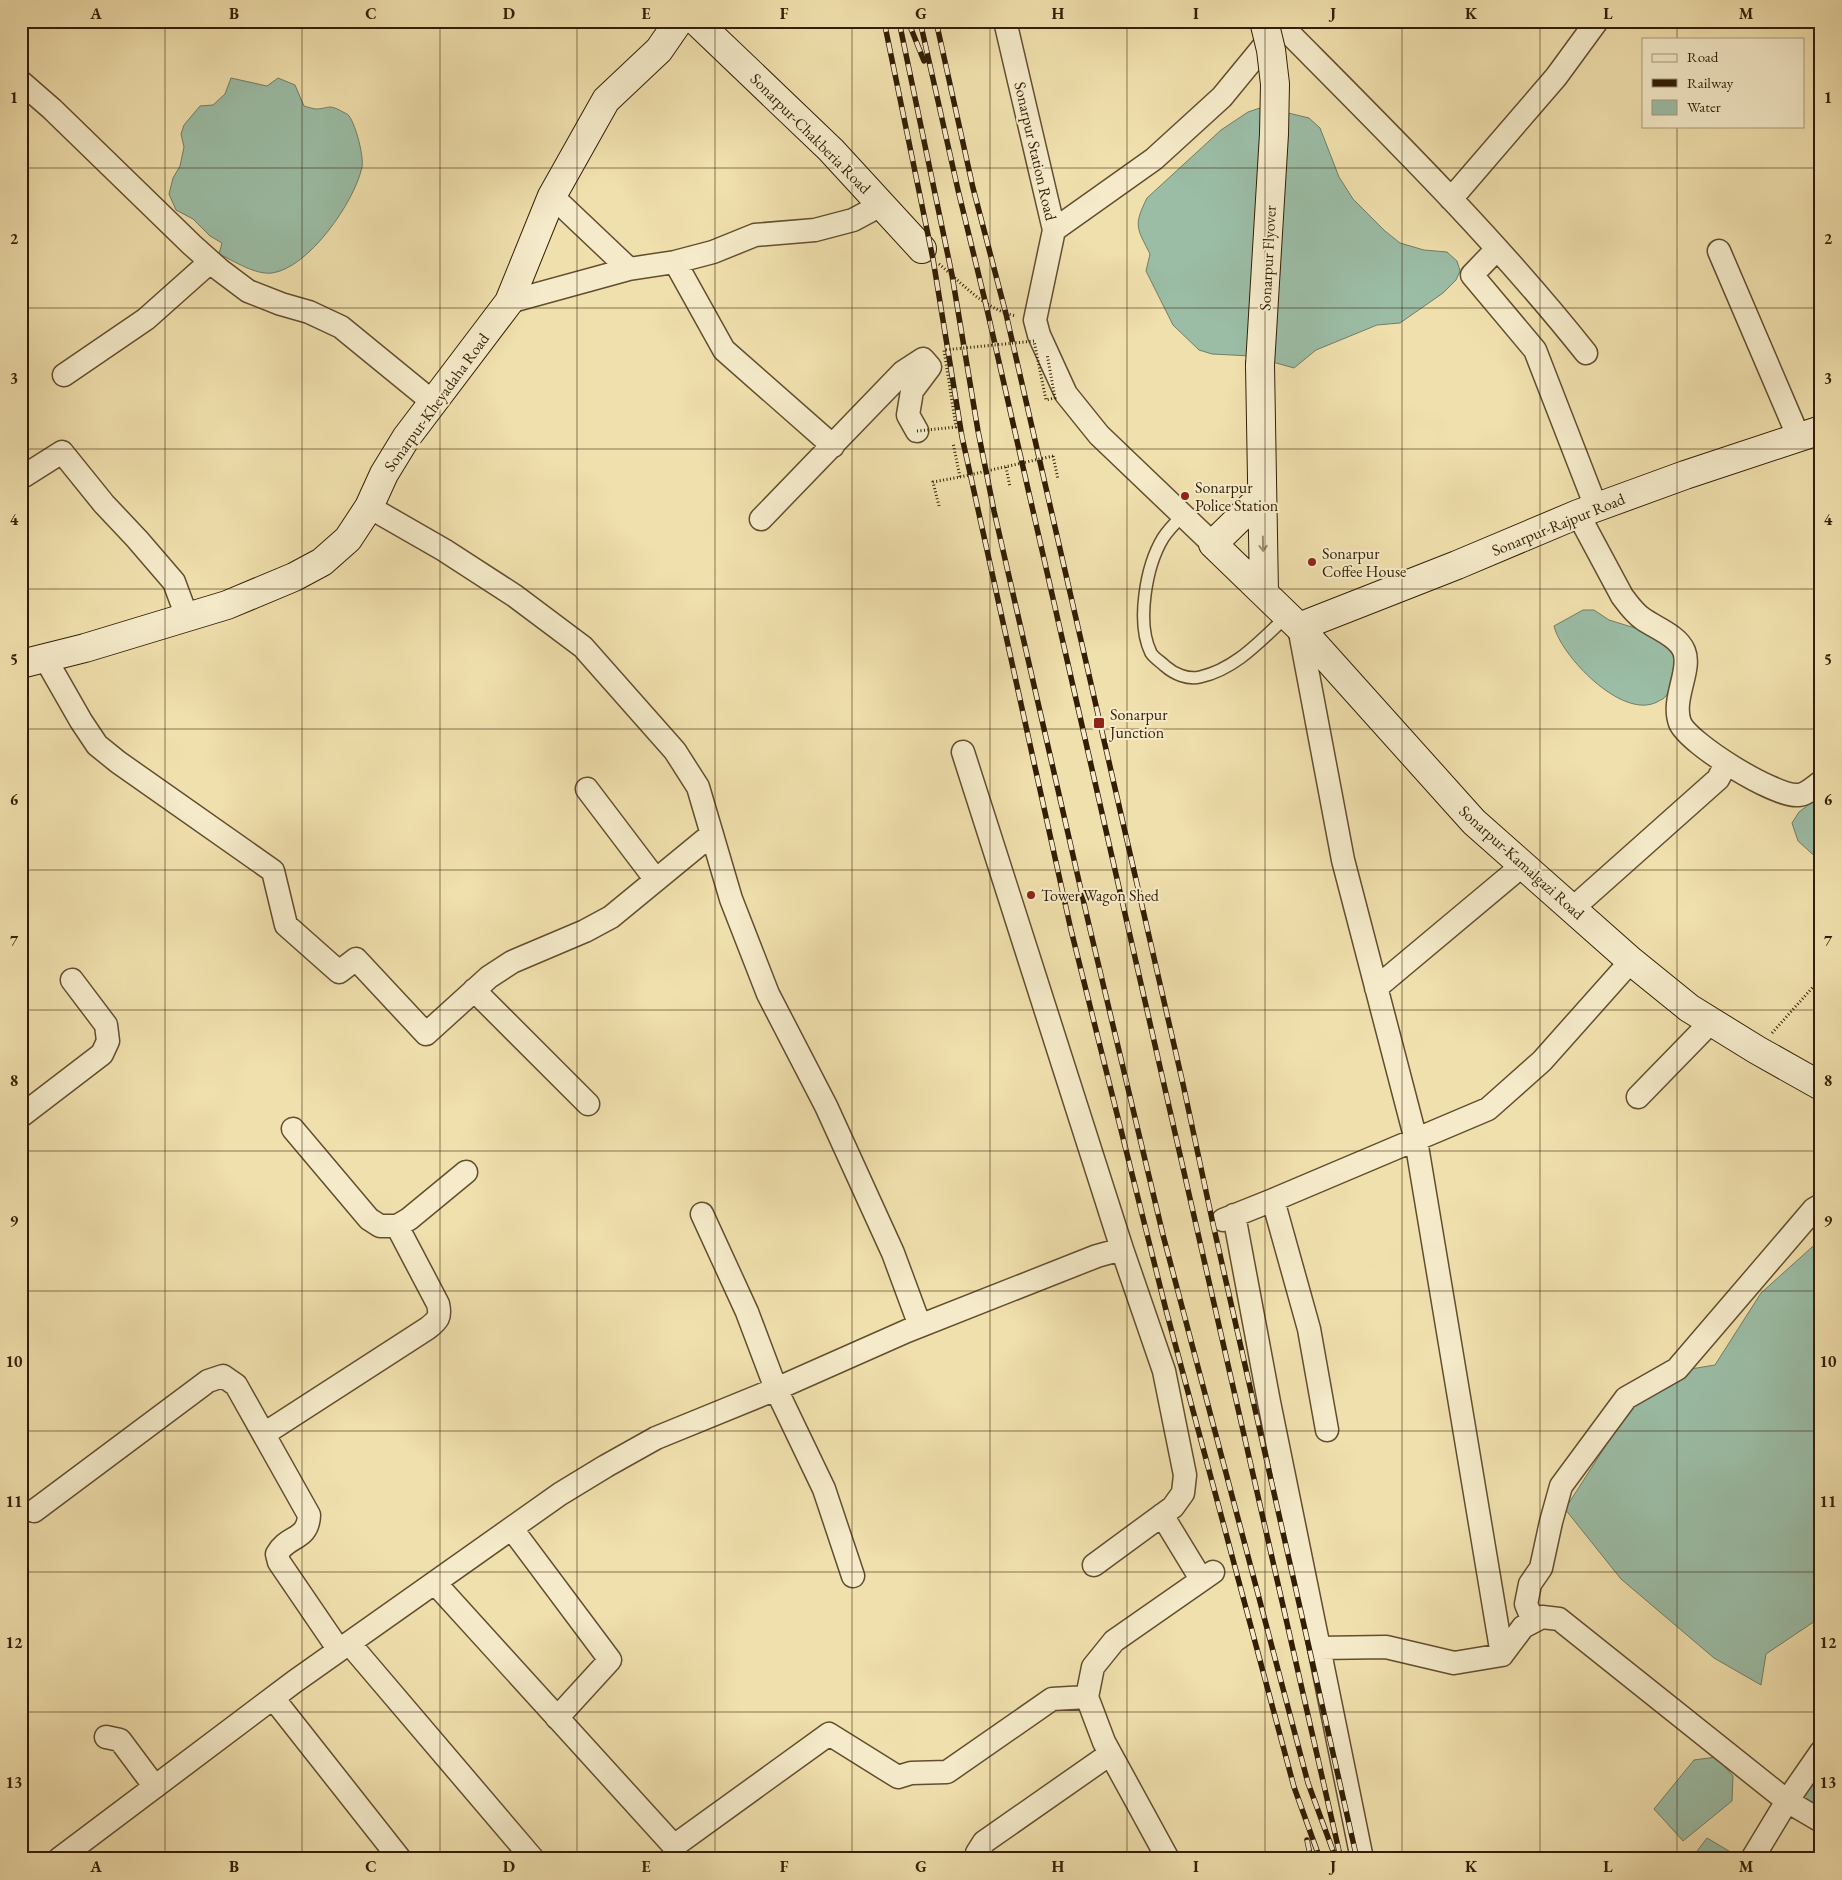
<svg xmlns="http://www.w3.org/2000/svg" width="1842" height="1880" viewBox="0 0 1842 1880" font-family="'EB Garamond',serif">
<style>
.water{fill:#9bbda6;stroke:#717d66}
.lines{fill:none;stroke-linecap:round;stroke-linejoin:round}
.lane-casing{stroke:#624e2f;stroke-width:14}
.street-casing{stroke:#624e2f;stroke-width:25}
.secondary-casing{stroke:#331e05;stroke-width:30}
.path{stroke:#331e05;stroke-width:3;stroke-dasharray:1 2.5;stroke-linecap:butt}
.lane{stroke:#f5ebca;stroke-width:11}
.street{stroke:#f5ebca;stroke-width:22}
.secondary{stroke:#f5ebca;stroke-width:28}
.rail-casing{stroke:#331e05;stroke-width:5.5}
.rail{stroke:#f5ebca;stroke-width:4;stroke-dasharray:11;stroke-linecap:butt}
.secondary-bridge-casing{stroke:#331e05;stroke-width:30;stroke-linecap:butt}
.path-bridge{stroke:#331e05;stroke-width:3;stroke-dasharray:1 2.5;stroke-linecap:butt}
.secondary-bridge{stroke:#f5ebca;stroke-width:28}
.oneway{stroke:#9e8f71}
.grid{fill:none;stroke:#331e05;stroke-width:1;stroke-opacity:0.55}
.poi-dot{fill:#8f2418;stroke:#f5ebca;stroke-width:2}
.labels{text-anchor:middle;stroke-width:4;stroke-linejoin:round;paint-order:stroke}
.street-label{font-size:16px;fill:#331e05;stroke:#f5ebca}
.poi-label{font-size:16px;fill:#331e05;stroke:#f5ebca;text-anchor:start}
.neatline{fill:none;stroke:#331e05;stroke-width:2}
.grid-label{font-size:16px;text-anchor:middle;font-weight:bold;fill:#331e05}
</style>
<rect width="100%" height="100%" fill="#f0e0ad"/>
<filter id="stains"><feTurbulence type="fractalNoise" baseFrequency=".004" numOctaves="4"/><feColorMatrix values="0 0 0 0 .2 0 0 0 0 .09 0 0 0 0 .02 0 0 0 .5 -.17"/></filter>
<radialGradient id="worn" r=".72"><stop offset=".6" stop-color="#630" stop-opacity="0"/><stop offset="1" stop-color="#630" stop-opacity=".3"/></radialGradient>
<!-- water -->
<path class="water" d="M231 78 267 86 278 78 295 85 304 106C307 107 311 108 315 109 330 109 327 103 343 112 345 113 348 114 349 116 356 125 364 157 362 167 355 201 309 268 272 273 255 275 234 261 219 254L222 243 210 236 193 219 176 210 169 194 173 178 180 166 184 147 181 134 184 125 200 106 213 105 225 94Z
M1263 107 1309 118 1320 128 1339 177 1353 199 1385 231 1400 243 1424 250 1447 252 1457 261 1460 271 1456 280 1443 293 1400 323 1377 325 1316 350 1294 368 1251 356 1212 354 1199 350 1173 325 1146 271 1150 254C1137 228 1133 226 1147 198L1221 130 1248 112Z
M1583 610H1594L1609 620 1648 632 1667 648 1677 651C1675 665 1674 683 1666 696 1664 699 1660 700 1657 702 1622 720 1561 656 1554 626Z
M1821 795V860H1819L1798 841 1792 823 1799 812Z
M1821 1239V1617L1766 1654 1761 1685 1714 1658 1621 1579 1565 1509 1639 1394 1660 1374 1715 1365 1761 1293Z
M1716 1757 1733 1776 1732 1801 1683 1841 1654 1809 1694 1760Z
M1821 1768V1820L1797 1800Z
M1707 1838 1739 1857V1859H1691Z"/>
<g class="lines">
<!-- lane casing -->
<g class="lane-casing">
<path id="lane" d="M1183 515C1176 522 1168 530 1163 538 1146 566 1136 623 1151 653 1154 658 1161 662 1165 666 1174 674 1188 680 1200 677 1236 669 1261 640 1287 616"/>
</g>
<!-- street casing -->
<g class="street-casing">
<path id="street" d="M1005 21 1054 230 1035 320 1039 335 1066 394 1099 435 1213 544
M1281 25C1386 131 1493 236 1586 353
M21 82 52 109 192 245 220 270 248 291 281 304 309 312 341 327 434 403
M552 196 629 269
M1451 199 1556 77 1597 21
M1054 230 1154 159 1222 97 1277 30
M1497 249 1472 275 1535 350 1596 507
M1719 251 1799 438
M675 262 724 350 833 446
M509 302 629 269 675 262 713 252 755 235 815 230 853 220 881 205
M64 375 146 319 210 262
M21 474 24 476 62 452 104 504 137 539 174 582 187 617
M369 507 444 550 515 596 583 647 675 751 698 787 731 899 768 994 826 1106 893 1253 920 1326
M1578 514 1622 596C1628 604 1634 613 1643 619 1656 628 1678 636 1684 651 1692 670 1671 699 1680 723 1689 744 1775 797 1798 795 1806 795 1815 786 1821 782
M761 519 903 372 923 359 930 367 912 391 908 415 917 431
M1299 627 1343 860 1416 1140 1502 1655
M45 658 81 721 97 745 118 762 273 871 286 925 339 972 356 959 426 1034 489 977 512 962 585 931 611 917 712 834
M963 752 1122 1249 1164 1371 1185 1475 1183 1493 1173 1507 1094 1565
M587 789 656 880
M1572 909 1718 779 1726 764
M1376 988 1523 865
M474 990 588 1104
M1638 1097 1711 1022
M21 1116 102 1054 108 1041 106 1025 72 980
M293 1129 369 1219 380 1226H397L409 1219 466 1172
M1273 1200 1309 1329 1327 1430
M702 1214 747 1312 776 1389 824 1489 853 1576
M1234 1215 1269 1402 1362 1859
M1223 1220 1273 1200 1488 1109 1542 1061 1631 961
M264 1434 428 1328C438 1320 441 1317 438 1304L397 1226
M34 1511 208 1381 223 1376 236 1385 309 1515C308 1541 287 1535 277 1554L279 1562 339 1650
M1162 1515 1201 1579
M512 1529 610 1660 557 1718
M435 1583 674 1846 829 1734 898 1777 911 1773 947 1772 1052 1699 1087 1697
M1533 1621 1526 1604 1530 1584 1541 1568 1551 1522 1561 1486 1626 1398 1677 1369 1814 1209 1821 1205
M349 1643 533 1859
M1319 1648 1386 1647 1454 1663 1502 1655 1523 1627 1542 1617 1559 1619 1787 1801 1821 1821
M273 1698 400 1859
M106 1737 120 1740 155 1787
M59 1859 294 1682 560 1494 606 1466 656 1438 776 1389 907 1331 1097 1256 1122 1249
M978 1859 977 1853 984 1842 1110 1754
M1168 1859 1104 1742 1087 1697 1093 1667 1114 1641 1213 1572
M1752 1859 1787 1801 1821 1752"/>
</g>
<!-- secondary casing -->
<g class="secondary-casing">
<path id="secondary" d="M696 21 831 150 922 249
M1260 365 1264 592
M1262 496 1213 544 1299 627 1474 822 1631 961 1689 1008 1757 1050 1821 1086
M1299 627 1457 565 1578 514 1685 475 1821 430
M21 664 85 648 227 605 294 577 322 562 348 539 369 507 384 474 406 438 509 302 552 196 606 100 659 50 679 21"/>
</g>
<!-- path -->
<path class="path" d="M939 264C963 284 984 309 1016 316
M1053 456 1058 479
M1006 467 1010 487
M939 506 933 482 960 477 953 443
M1772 1033 1821 978"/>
<!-- lane -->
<use href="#lane" class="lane"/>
<!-- street -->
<use href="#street" class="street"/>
<!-- secondary -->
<use href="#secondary" class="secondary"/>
<!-- rail casing -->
<g class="rail-casing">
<path id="rail" d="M884 21 933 259 962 437 1071 930 1166 1310 1294 1787 1320 1859
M899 21 952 275 978 431 994 511 1089 925 1163 1235 1308 1783 1336 1859
M908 21 924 61
M920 21 958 190 986 305 1339 1851
M936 21 973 188 1006 314 1183 1084 1213 1224 1357 1859
M1307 1840 1311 1859"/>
</g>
<!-- rail -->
<use href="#rail" class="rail"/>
<!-- secondary-bridge casing -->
<g class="secondary-bridge-casing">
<path id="secondary-bridge" d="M1260 365 1274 134 1275 84 1271 50 1264 21"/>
</g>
<!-- path-bridge -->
<path class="path-bridge" d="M917 431 956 427 944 350 1034 341 1046 400 1055 398 1047 354
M960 477 1053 456"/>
<!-- secondary-bridge -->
<use href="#secondary-bridge" class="secondary-bridge"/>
</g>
<!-- one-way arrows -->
<defs><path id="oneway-shaft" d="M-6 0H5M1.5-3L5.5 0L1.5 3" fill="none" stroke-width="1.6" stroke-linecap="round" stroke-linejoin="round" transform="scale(1.25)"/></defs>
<use class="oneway" href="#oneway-shaft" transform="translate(1263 544) rotate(89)"/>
<!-- grid -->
<path class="grid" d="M165 21V1859M302 21V1859M440 21V1859M577 21V1859M715 21V1859M852 21V1859M990 21V1859M1127 21V1859M1265 21V1859M1402 21V1859M1540 21V1859M1677 21V39M1677 126V1859M21 168H1821M21 308H1821M21 449H1821M21 589H1821M21 729H1821M21 870H1821M21 1010H1821M21 1151H1821M21 1291H1821M21 1431H1821M21 1572H1821M21 1712H1821"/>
<!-- markers -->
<g class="poi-dot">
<circle cx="1185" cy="496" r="5"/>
<circle cx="1312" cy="562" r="5"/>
<rect x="1093" y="717" width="12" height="12" rx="2.5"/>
<circle cx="1031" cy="895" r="5"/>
</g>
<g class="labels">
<!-- street labels -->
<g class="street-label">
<text transform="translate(811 133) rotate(45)" y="6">Sonarpur-Chakberia Road</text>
<text transform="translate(1036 151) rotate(77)" y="6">Sonarpur Station Road</text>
<text transform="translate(1267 258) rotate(-87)" y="6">Sonarpur Flyover</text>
<text transform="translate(436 402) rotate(-54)" y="6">Sonarpur-Kheyadaha Road</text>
<text transform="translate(1558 524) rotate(-22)" y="6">Sonarpur-Rajpur Road</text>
<text transform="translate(1522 862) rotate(42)" y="6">Sonarpur-Kamalgazi Road</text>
</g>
<!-- poi labels -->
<g class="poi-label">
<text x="1195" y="493">Sonarpur<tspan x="1195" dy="18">Police Station</tspan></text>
<text x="1322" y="559">Sonarpur<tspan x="1322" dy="18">Coffee House</tspan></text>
<text x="1110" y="720">Sonarpur<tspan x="1110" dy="18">Junction</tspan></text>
<text x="1041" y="901">Tower Wagon Shed</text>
</g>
</g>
<!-- margin -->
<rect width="1842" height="1880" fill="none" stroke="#f0e0ad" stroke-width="55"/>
<!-- legend -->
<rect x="1642" y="38" width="162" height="90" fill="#f5ebca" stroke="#a7997b"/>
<rect x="1652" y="54" width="25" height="8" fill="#f5ebca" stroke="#a7997b"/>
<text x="1687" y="62" font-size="15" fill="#331e05">Road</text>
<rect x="1652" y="79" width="25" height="8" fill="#331e05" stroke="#a7997b"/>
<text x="1687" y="88" font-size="15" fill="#331e05">Railway</text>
<rect x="1652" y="100" width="25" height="15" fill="#9bbda6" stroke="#a7997b"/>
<text x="1687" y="112" font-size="15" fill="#331e05">Water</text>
<rect x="28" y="28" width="1786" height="1824" class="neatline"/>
<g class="grid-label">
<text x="96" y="19">A</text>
<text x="234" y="19">B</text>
<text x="371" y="19">C</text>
<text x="509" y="19">D</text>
<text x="646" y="19">E</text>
<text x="784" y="19">F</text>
<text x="921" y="19">G</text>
<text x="1058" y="19">H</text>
<text x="1196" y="19">I</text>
<text x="1333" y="19">J</text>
<text x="1471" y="19">K</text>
<text x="1608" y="19">L</text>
<text x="1746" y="19">M</text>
<text x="14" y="103">1</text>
<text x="1828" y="103">1</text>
<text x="14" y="244">2</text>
<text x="1828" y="244">2</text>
<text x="14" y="384">3</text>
<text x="1828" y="384">3</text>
<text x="14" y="525">4</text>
<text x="1828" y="525">4</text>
<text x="14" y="665">5</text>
<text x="1828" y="665">5</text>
<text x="14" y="805">6</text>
<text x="1828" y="805">6</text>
<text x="14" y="946">7</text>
<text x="1828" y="946">7</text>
<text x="14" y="1086">8</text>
<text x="1828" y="1086">8</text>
<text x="14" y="1226">9</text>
<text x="1828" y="1226">9</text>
<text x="14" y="1367">10</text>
<text x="1828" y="1367">10</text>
<text x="14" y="1507">11</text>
<text x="1828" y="1507">11</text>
<text x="14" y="1648">12</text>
<text x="1828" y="1648">12</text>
<text x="14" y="1788">13</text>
<text x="1828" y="1788">13</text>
<text x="96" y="1872">A</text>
<text x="234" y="1872">B</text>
<text x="371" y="1872">C</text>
<text x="509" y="1872">D</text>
<text x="646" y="1872">E</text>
<text x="784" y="1872">F</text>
<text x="921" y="1872">G</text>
<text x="1058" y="1872">H</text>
<text x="1196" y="1872">I</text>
<text x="1333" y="1872">J</text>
<text x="1471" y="1872">K</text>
<text x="1608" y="1872">L</text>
<text x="1746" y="1872">M</text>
</g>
<rect width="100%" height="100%" filter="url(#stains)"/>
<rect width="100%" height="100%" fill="url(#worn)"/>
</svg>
